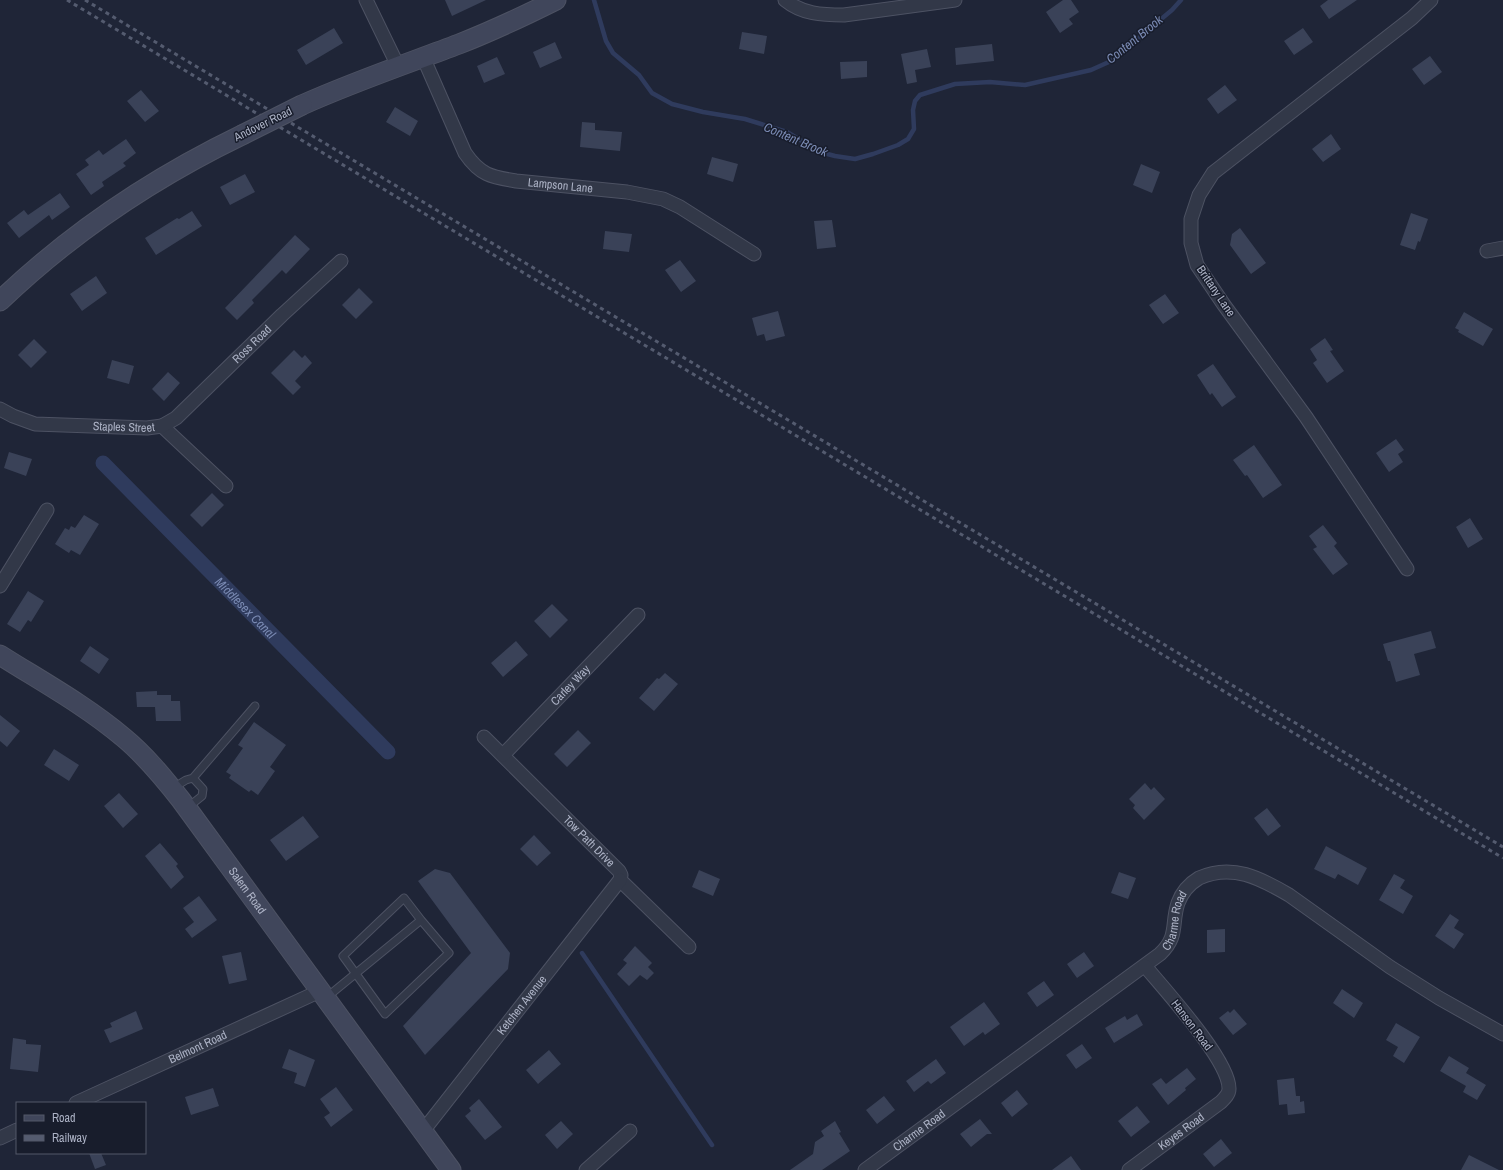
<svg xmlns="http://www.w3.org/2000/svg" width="1503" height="1170" viewBox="0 0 1503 1170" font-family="'Archivo Narrow',sans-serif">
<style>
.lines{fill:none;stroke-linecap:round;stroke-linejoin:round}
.stream{stroke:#2f3b5d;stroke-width:4.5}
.canal{stroke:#2f3b5d;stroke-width:15}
.building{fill:#3a4258}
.service-casing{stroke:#4d5263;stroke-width:9}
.minor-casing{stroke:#4d5263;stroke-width:15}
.secondary-casing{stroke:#4d5263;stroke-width:21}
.service{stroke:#323848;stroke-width:7}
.minor{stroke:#323848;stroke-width:13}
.secondary{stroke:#40465b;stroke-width:19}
.rail{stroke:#545b6f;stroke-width:3;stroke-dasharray:4 4;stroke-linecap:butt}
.secondary-bridge-casing{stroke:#4d5263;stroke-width:21;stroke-linecap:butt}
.secondary-bridge{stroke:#40465b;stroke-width:19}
.labels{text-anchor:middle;stroke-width:3;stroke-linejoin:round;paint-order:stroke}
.street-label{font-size:12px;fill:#acb2c5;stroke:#181d2c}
.water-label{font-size:13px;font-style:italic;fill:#7a8ab3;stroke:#181d2c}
</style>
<rect width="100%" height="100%" fill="#1f2537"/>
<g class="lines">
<!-- stream -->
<path class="stream" d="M594 0 606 41 613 53 639 75 652 93 672 104 703 112 745 119 787 132 820 152 835 156 855 159 873 154 898 145 908 139 914 129 913 110 915 101 920 95 955 84 990 82 1025 85 1091 70 1111 61 1172 10 1181 0
M582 953 712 1145"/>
<!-- canal -->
<path class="canal" id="s1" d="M103 463 388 752"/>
</g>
<!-- building -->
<path class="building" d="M445 0H486L452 16Z
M1063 0H1071L1079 12 1069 19 1073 24 1060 33 1046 12Z
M1328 0H1357L1329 19 1320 6Z
M334 28 343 43 306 65 297 50Z
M1303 28 1313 42 1294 55 1284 41Z
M742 32 767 36 764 54 739 49Z
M555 42 562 58 540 68 533 52Z
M992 44 994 61 956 65 955 48Z
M927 49 931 67 915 70 917 82 907 84 901 54Z
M1430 56 1442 72 1424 85 1412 69Z
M497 57 505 74 484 83 477 66Z
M867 61V77L841 79 840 62Z
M1225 85 1237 100 1218 114 1207 99Z
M141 90 159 111 145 122 127 101Z
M395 107 418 121 410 136 386 122Z
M582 122 595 123V130L622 132 620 151 580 147Z
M1331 134 1341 149 1323 162 1312 149Z
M126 139 136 153 123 163 126 166 102 182 104 186 91 195 76 174 89 165 85 160 99 150 103 155Z
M712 157 738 164 733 182 707 174Z
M1141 164 1160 172 1152 193 1133 185Z
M245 174 255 192 230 205 220 187Z
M60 193 70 207 52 220 49 215 19 238 7 223 24 210 28 215 31 213Z
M192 211 202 226 156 255 145 238 177 218 179 219Z
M1411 213 1428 219 1420 242 1418 241 1415 250 1400 245Z
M832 220 836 247 817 249 814 221Z
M1240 228 1266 263 1251 274 1230 245 1232 234Z
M605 231 632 234 629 252 603 249Z
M295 235 310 249 286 274 282 270 252 300 254 303 237 320 225 308Z
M680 260 696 281 681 292 665 270Z
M96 276 107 293 82 311 70 294Z
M359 288 373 302 356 319 342 305Z
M1165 294 1179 313 1163 324 1149 305Z
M778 311 785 336 766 341 764 334 757 336 752 318Z
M1464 312 1493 329 1483 346 1458 332 1459 330 1455 328Z
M1325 338 1333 350 1330 351 1344 371 1327 383 1313 363 1317 360 1310 349Z
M34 339 47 352 31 368 18 355Z
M294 350 302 358 305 355 312 363 295 381 301 387 293 395 271 373Z
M112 360 134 366 129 384 107 378Z
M1213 364 1236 397 1222 407 1212 393 1210 395 1197 375Z
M168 372 180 383 164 401 152 389Z
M1396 439 1404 450 1398 454 1403 462 1389 472 1376 453Z
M1254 445 1282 485 1263 498 1247 475 1245 476 1233 460Z
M9 452 32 459 26 476 4 468Z
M212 493 224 505 202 527 190 515Z
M84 515 99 524 80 555 71 550 69 553 55 544 65 528 69 530 71 526 75 528Z
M1470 518 1483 539 1468 548 1456 527Z
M1323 525 1337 543 1334 546 1348 564 1333 575 1313 549 1317 547 1309 536Z
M28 591 44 601 31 622 28 620 20 632 7 624Z
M552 604 568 620 550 638 534 621Z
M1431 631 1436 648 1414 654 1420 675 1396 682 1390 661H1388L1383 644Z
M516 641 528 655 503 677 491 663Z
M90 646 109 659 99 674 80 661Z
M665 673 678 684 654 711 639 698 657 678 659 679Z
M157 691V695H171V701H180L181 721H156L155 707H137L136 692Z
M0 715 20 731 7 747 0 741Z
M254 722 286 745 270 767 275 771 258 795 251 790 249 792 229 778 231 775 226 772 243 748 238 745Z
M578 730 591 743 567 767 554 754Z
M54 749 79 765 69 781 44 765Z
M1145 783 1151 790 1154 787 1165 799 1144 820 1133 808 1135 805 1129 799Z
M119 793 138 814 123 828 104 806Z
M1267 808 1281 826 1268 836 1254 818Z
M303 816 319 837 286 861 270 840Z
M534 835 551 853 537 866 520 849Z
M160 843 178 864 176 866 184 877 171 889 145 856Z
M1326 846 1367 868 1358 885 1338 874 1335 879 1314 869Z
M435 869 450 873 510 953 508 969 425 1055 403 1026 471 953 418 881Z
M699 870 720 879 713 896 692 887Z
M1119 872 1136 878 1128 899 1111 893Z
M1394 874 1405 880 1400 888 1413 896 1403 914 1379 900Z
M199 896 217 920 192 938 185 929 194 922 183 908Z
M1450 914 1459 920 1454 928 1464 934 1454 949 1435 936Z
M1225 929V952L1207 953V930Z
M635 946 652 963 648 967 654 973 647 980 640 975 629 986 617 974 627 963 623 960Z
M241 952 247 980 229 984 222 956Z
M1084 952 1094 966 1077 978 1067 964Z
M1044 981 1054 995 1037 1007 1027 993Z
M1342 989 1363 1003 1354 1018 1333 1003Z
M984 1002 1000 1024 985 1035 983 1032 964 1046 950 1027Z
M1234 1009 1247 1024 1233 1035 1219 1018 1228 1011 1230 1013Z
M136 1011 143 1029 110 1043 104 1030 112 1027 110 1023Z
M1137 1014 1143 1025 1114 1043 1105 1028 1125 1016 1127 1020Z
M1396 1023 1420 1037 1404 1063 1393 1056 1398 1047 1386 1040Z
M13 1038 26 1040V1044L41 1045 38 1072 10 1069Z
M1082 1044 1092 1058 1076 1069 1066 1055Z
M289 1049 315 1060 305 1087 294 1083 297 1073 282 1068Z
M549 1050 561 1064 538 1084 526 1070Z
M1449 1056 1469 1068 1466 1073 1486 1085 1477 1100 1463 1092 1466 1086 1440 1071Z
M936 1059 946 1073 931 1084 928 1081 914 1092 906 1081Z
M1187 1068 1196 1079 1185 1088 1186 1090 1168 1105 1152 1084 1161 1078 1166 1084Z
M1294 1078 1296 1096H1300V1102L1304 1101 1305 1113 1288 1115 1287 1104 1279 1105 1277 1080Z
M336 1087 353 1110 331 1127 324 1117 330 1113 320 1099Z
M213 1088 219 1106 191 1115 185 1097Z
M1017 1090 1028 1104 1012 1117 1001 1103Z
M884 1096 895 1110 877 1124 866 1110Z
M479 1099 502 1127 485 1140 465 1116 471 1111 469 1108Z
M1137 1106 1150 1122 1131 1137 1118 1121Z
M980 1119 992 1134H987L971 1147 960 1134Z
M561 1121 573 1134 557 1149 545 1135Z
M835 1121 841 1132 839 1133 850 1151 822 1170H790L813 1154 815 1142 824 1136 821 1131Z
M1221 1139 1232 1153 1214 1167 1203 1154Z
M89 1153H101L106 1165 95 1169Z
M1469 1155 1499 1170H1461Z
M1071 1156 1081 1170H1052Z"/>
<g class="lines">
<!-- service casing -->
<g class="service-casing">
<path id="service" d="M193 778 255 706
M173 788 186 780 193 778 203 789 202 796 187 808
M327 997 421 920 404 898 343 956 385 1014 449 953 421 920"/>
</g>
<!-- minor casing -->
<g class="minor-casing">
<g id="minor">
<path d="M366 0 398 66"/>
<path d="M785 0C802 14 822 15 844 15L955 0"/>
<path id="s2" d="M423 57 465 153C480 175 491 177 516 181L627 192 663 199 680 207 754 254"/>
<path d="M1487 251 1503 248"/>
<path id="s3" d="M0 409 13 416 35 424 147 428 162 426 226 486"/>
<path id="s4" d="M162 426 176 418 282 315 341 261"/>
<path d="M1407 569 1306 417 1224 305 1197 265 1191 243V219L1199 195 1213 173 1412 18 1431 0"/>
<path d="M0 586 47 510"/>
<path id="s5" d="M484 737 619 871 621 875 620 880 689 947"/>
<path id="s6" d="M503 755 638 615"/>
<path id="s7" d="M76 1103 320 991"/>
<path id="s8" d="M423 1131 620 880"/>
<path d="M0 1138 17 1130"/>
<path d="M586 1170 630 1131"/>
<path id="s9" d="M865 1170 1160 954C1179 936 1171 924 1178 903 1182 892 1189 884 1199 878 1232 863 1260 878 1289 895L1390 967 1439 998 1503 1034"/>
<path id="s10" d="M1129 1170 1221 1102C1225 1098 1229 1094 1229 1089 1230 1061 1164 989 1145 966"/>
</g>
</g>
<!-- secondary casing -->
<g class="secondary-casing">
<g id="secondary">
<path d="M302 105C353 82 406 64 459 44 492 31 524 16 556 0"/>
<path d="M0 301C71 233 153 178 242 135"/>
<path id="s11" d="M0 655C41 681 85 705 123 737 145 755 163 777 181 800L451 1170"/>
</g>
</g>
<!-- service -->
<use href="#service" class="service"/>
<!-- minor -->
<use href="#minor" class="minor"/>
<!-- secondary -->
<use href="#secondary" class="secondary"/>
<!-- rail -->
<path class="rail" d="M67 0 1503 858
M85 0 1503 847"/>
<!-- secondary-bridge casing -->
<g class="secondary-bridge-casing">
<path id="secondary-bridge" d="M242 135 302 105"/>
</g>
<!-- secondary-bridge -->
<use href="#secondary-bridge" class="secondary-bridge"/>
</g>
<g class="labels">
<!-- street labels -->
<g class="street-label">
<text transform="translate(263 124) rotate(-26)" y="4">Andover Road</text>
<text dy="4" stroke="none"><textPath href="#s2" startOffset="210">Lampson Lane</textPath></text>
<text transform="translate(1216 291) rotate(56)" y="4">Brittany Lane</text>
<text dy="4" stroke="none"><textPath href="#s4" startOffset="122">Ross Road</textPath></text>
<text dy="4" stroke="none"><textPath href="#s3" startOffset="127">Staples Street</textPath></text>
<text dy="4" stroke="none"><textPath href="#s6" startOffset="97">Carley Way</textPath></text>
<text dy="4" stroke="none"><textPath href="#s5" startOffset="148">Tow Path Drive</textPath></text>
<text dy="4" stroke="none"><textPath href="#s11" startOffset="346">Salem Road</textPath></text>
<text dy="4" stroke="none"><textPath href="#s9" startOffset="403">Charme Road</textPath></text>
<text dy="4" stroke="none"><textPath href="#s8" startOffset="160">Ketchen Avenue</textPath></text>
<text transform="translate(1192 1025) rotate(53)" y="4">Hanson Road</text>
<text dy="4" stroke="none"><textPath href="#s7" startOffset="134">Belmont Road</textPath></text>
<text dy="4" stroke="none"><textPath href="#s9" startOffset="67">Charme Road</textPath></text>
<text dy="4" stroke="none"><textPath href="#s10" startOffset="65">Keyes Road</textPath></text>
</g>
<!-- water labels -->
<g class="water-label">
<text transform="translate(1134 39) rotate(-39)" y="5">Content Brook</text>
<text transform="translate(796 139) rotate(23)" y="5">Content Brook</text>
<text dy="5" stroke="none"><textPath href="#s1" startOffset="203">Middlesex Canal</textPath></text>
</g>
</g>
<!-- legend -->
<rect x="16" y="1102" width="130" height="52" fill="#181d2c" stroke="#535969"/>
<rect x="24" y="1115" width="20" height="6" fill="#40465b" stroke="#535969"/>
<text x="52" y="1122" font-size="12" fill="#acb2c5">Road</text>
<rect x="24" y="1135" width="20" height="6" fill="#545b6f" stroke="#535969"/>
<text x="52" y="1142" font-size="12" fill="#acb2c5">Railway</text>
</svg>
